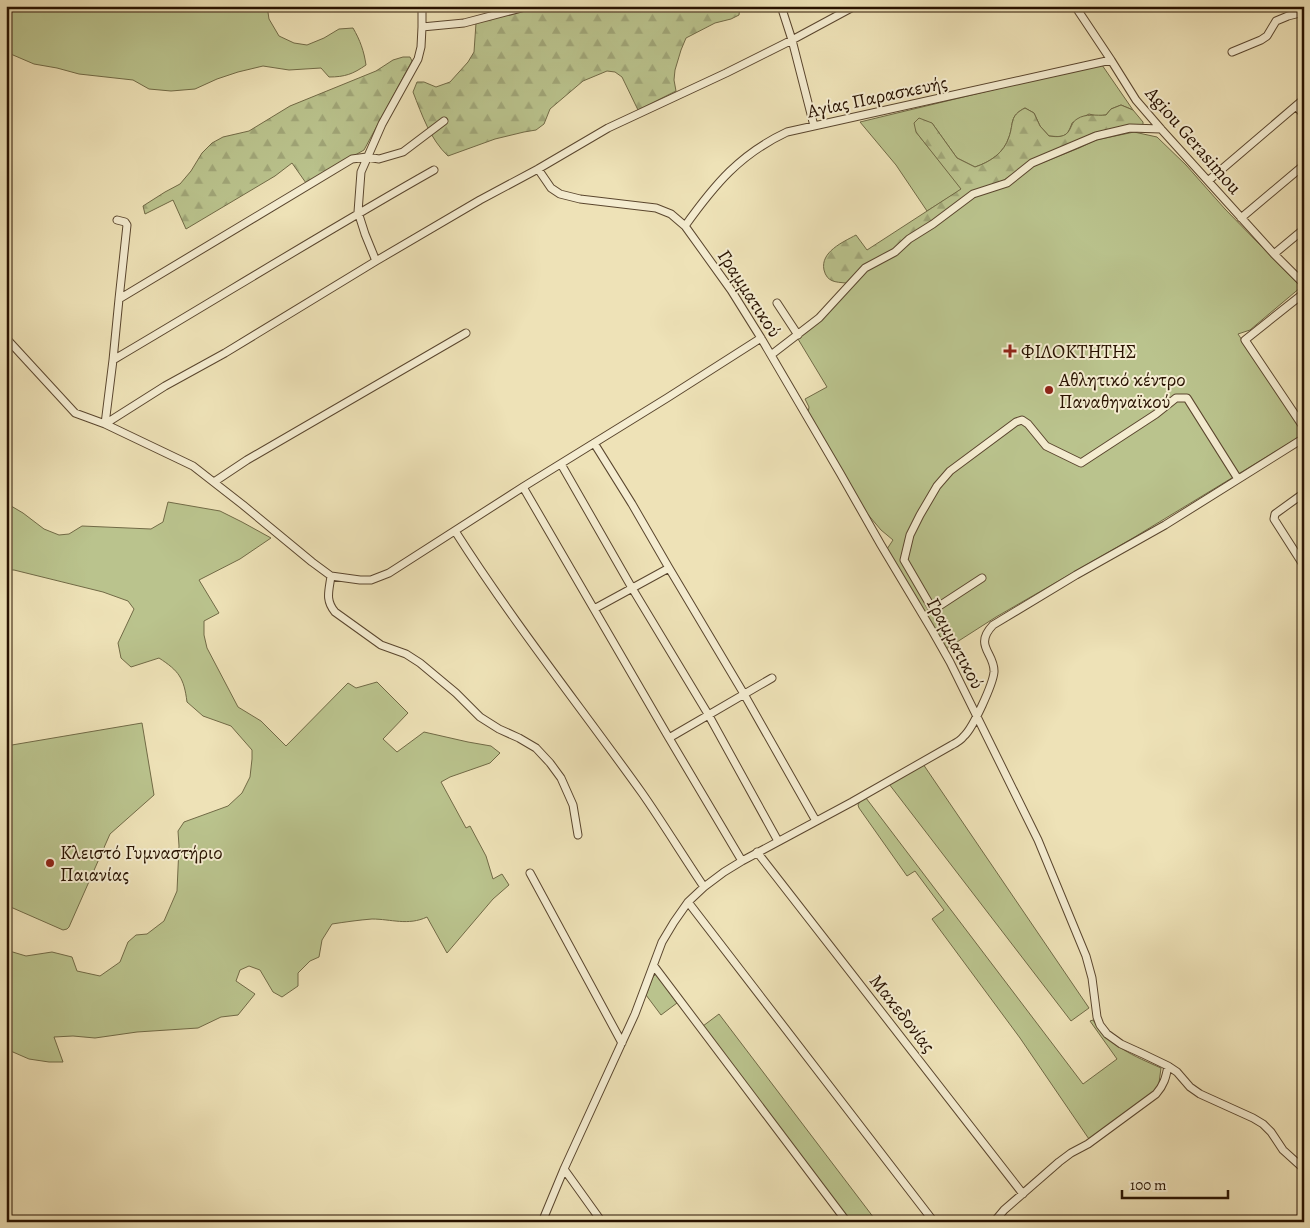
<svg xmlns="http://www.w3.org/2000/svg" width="1310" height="1228" viewBox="0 0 1310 1228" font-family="Alegreya,serif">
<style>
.grass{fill:#bac38d;stroke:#716a46}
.forest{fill:url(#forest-firs);stroke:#716a46}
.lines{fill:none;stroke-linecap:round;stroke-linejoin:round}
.minor-casing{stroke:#5a462e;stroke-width:9}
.minor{stroke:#f4ecd0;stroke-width:7}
.poi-dot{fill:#8f2418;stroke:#f4ecd0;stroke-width:2}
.labels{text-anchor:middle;stroke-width:4;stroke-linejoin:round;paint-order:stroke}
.street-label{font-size:19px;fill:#281200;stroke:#f4ecd0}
.poi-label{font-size:19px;fill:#281200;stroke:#f4ecd0;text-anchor:start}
</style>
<defs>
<pattern id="forest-firs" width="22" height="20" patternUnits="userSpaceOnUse" patternTransform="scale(1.25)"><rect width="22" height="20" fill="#bac38d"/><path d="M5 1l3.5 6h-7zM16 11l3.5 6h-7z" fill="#a0a678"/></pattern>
</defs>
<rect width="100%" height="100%" fill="#eee2b7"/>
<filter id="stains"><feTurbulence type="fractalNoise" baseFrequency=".004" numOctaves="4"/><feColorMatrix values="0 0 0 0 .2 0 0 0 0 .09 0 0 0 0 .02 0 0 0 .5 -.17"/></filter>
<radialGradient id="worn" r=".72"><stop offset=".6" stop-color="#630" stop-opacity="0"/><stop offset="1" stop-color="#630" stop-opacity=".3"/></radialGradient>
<!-- grass -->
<path class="grass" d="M6 6H267L269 19 279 36 294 43 307 45 324 38 339 29 353 28C360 40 364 51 366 65 353 74 345 77 329 77L321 68 289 70 263 66 238 72 217 79 195 89 171 91 149 89 133 80 79 74 57 68 34 64 6 52Z
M1102 65 1133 110 1121 105 1111 109 1106 115 1097 116 1089 114 1072 123C1067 138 1063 137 1049 136L1040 126 1034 113 1025 108C1009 116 1014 123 1009 137 1004 153 990 162 975 167L957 158 932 123 916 132 962 189 927 211 896 165 860 122 1017 84Z
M1134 132 1157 137 1186 165 1225 209 1301 287 1250 330 1238 334 1300 427 1301 434 1296 439 1133 538 996 617 946 649 887 549 893 540 881 530 865 511 808 413 809 407 805 399 827 387 798 339 819 321 862 273 913 239 968 201 1034 166 1079 148 1096 140Z
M168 502 220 511 242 522 271 538 240 559 199 580 219 613 204 621V635L207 648 238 707 261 721 286 746 348 683 356 688 377 682 408 713 383 739 397 752 424 732 468 742 491 746 500 753 490 763 450 777 441 782 466 828 470 826 486 856 493 879 502 874 509 885 493 899 447 953 427 917C408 926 391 919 372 919 359 920 345 922 332 924L322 940 319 957 310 961 298 973V986L282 997 273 992 260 970 249 966 240 970 236 981 255 994 238 1015 221 1017 198 1028 137 1032 95 1038 73 1036 54 1037 63 1062H49L29 1059 6 1049V950L26 956 52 952 72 957 77 971 100 976 120 962 128 942 136 935 147 934 164 921 177 891 179 846 178 831 184 822 228 806 242 793 250 777 252 759V750L231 726 203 716 187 702C184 678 179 671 159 658L131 667 121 658 118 643 134 609 128 601 103 592 14 570H6V503L23 513 44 529 59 535 69 534 82 526 151 529 163 522Z
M142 723 154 795 110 834 69 927 67 929 63 930 6 905V746Z
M923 764 1089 1008 1071 1021 889 784Z
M866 798 1083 1084 1117 1059 1090 1021 1093 1020C1109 1046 1134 1056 1161 1068L1159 1083 1155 1091 1091 1142 1020 1038 932 919 944 910 915 871 907 876 859 808 858 805 860 801Z
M656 974 677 1003 661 1015 646 995 653 977Z
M719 1014 877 1222H851L703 1026Z"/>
<!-- forest -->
<path class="forest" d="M540 6H740L739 15 731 19 715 23 686 38 681 50 675 70 674 80 676 91 638 110 622 77 615 72 607 71 583 81 550 109 544 124 536 130 524 132 495 139 448 156C430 139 422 115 413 92L417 82H424L436 87 450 82 468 62 474 52 476 23Z
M403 57H410L412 61 364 150 306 183 292 163 275 176 186 229 173 200 145 214 143 206 165 192 180 184 191 171 202 153 212 143 223 137 249 131 290 106 376 71 393 60Z
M1121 105 1133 110 1143 122V126H1128L1093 133 1028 164 1004 180 970 194 893 251 861 268 846 283C835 282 827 282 824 270 820 252 843 242 856 235L867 250 961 189 916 132 914 123 919 118 932 123 957 158 975 167C990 162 1004 153 1009 137 1014 123 1009 116 1025 108L1034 113 1040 126 1049 136C1057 137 1066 138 1070 129 1072 125 1073 121 1077 119 1086 113 1096 116 1106 115L1111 109Z"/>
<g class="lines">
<!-- minor casing -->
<g class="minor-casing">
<path id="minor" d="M781 6 792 40 814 126
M1075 6 1111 60 1136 100 1161 129 1274 254 1304 284
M422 27 464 23 529 6
M1232 52 1261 40 1267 36 1276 21 1288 16 1304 12
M1296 106 1304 115
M538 169 551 188 560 194 580 199 656 208 671 214 685 226 731 290 761 338 840 473 881 545 933 632 950 662 1038 840 1086 956 1092 978 1097 1017 1100 1025 1107 1034 1121 1044 1143 1054 1168 1066 1177 1072 1190 1087 1200 1094 1253 1118 1263 1124 1271 1132 1283 1150 1304 1169
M1208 181 1304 99
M1241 218 1304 165
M117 220 125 222 127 225 119 299
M685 226C715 184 740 154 787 132L1111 60
M1274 254 1304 229
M376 261 365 234 358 212 361 172 382 124 418 59 421 47 422 27V12L423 6
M1304 293 1245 340 1304 428
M777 303 798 335
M6 338 75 413 105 424 193 466 243 505 312 562 331 576 360 580H371L389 573 523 487 667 398 761 338
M771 355 819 318 865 268 895 252 909 239 933 224 973 194 1007 183 1032 163 1096 136 1130 128 1161 129
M113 360 119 299 352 159 367 157 379 159 403 152 444 121
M105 424 165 386 225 353 376 261 480 200 538 169 608 128 726 73 792 40 855 6
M105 424 113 360C220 297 326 231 434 170
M594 443 632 504 669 568 744 694 816 821
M561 464 632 588 708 714 778 841
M214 482 247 460 466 333
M523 487 669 738
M1304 493 1275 514 1274 519 1304 566
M455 531C513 622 579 705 642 793 663 823 683 856 704 887
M331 576C329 591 325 600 335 612L381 645 406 654 420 663 456 693 480 717 499 729 519 738 536 748 550 763 561 778 573 805 578 835
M982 578 933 610 904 560 910 535 920 515 937 486 950 471 1016 422 1022 420 1028 424 1046 446 1081 463 1156 414 1176 398H1187L1238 479
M594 609 669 568
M757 852 1023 1194
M742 861 669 738 772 678
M530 873 622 1043
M688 902 934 1222
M654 966 847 1222
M564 1169 602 1222
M542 1222 564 1169 635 1014 662 942 674 922 688 902 704 887 724 872 742 861 852 802 952 745C956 743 961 740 964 736 973 728 993 684 994 672 995 653 973 646 993 625L1076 575 1165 525 1304 438
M994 1222 1004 1210 1059 1162 1071 1153 1088 1144 1156 1094C1164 1085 1166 1077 1168 1066"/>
</g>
<!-- minor -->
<use href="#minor" class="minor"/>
</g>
<!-- markers -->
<g class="poi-dot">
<path d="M1007.5 343.5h5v5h5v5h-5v5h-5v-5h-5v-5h5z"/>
<circle cx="1049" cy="390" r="5"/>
<circle cx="50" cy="863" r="5"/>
</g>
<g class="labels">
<!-- street labels -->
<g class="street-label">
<text transform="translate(877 96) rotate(-12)" y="7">Αγίας Παρασκευής</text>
<text transform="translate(1194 140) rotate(49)" y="7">Agiou Gerasimou</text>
<text transform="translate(750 293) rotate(57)" y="7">Γραμματικού</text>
<text transform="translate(956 643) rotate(62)" y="7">Γραμματικού</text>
<text transform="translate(903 1013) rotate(52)" y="7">Μακεδονίας</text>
</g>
<!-- poi labels -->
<g class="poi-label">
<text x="1021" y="358">ΦΙΛΟΚΤΗΤΗΣ</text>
<text x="1059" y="386">Αθλητικό κέντρο<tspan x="1059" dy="22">Παναθηναϊκού</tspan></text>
<text x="60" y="859">Κλειστό Γυμναστήριο<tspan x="60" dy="22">Παιανίας</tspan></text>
</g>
</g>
<!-- margin -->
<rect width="1310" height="1228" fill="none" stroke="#eee2b7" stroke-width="25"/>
<rect x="8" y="8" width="1295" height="1213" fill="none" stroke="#281200" stroke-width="2.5"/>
<rect x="12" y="12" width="1285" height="1203" fill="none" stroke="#281200"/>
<!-- scale -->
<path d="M1122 1190v8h106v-8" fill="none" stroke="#281200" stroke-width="2.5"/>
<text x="1130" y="1190" font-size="15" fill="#281200" stroke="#f4ecd0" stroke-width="4" paint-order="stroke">100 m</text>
<rect width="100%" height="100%" filter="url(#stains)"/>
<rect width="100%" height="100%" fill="url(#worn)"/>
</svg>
